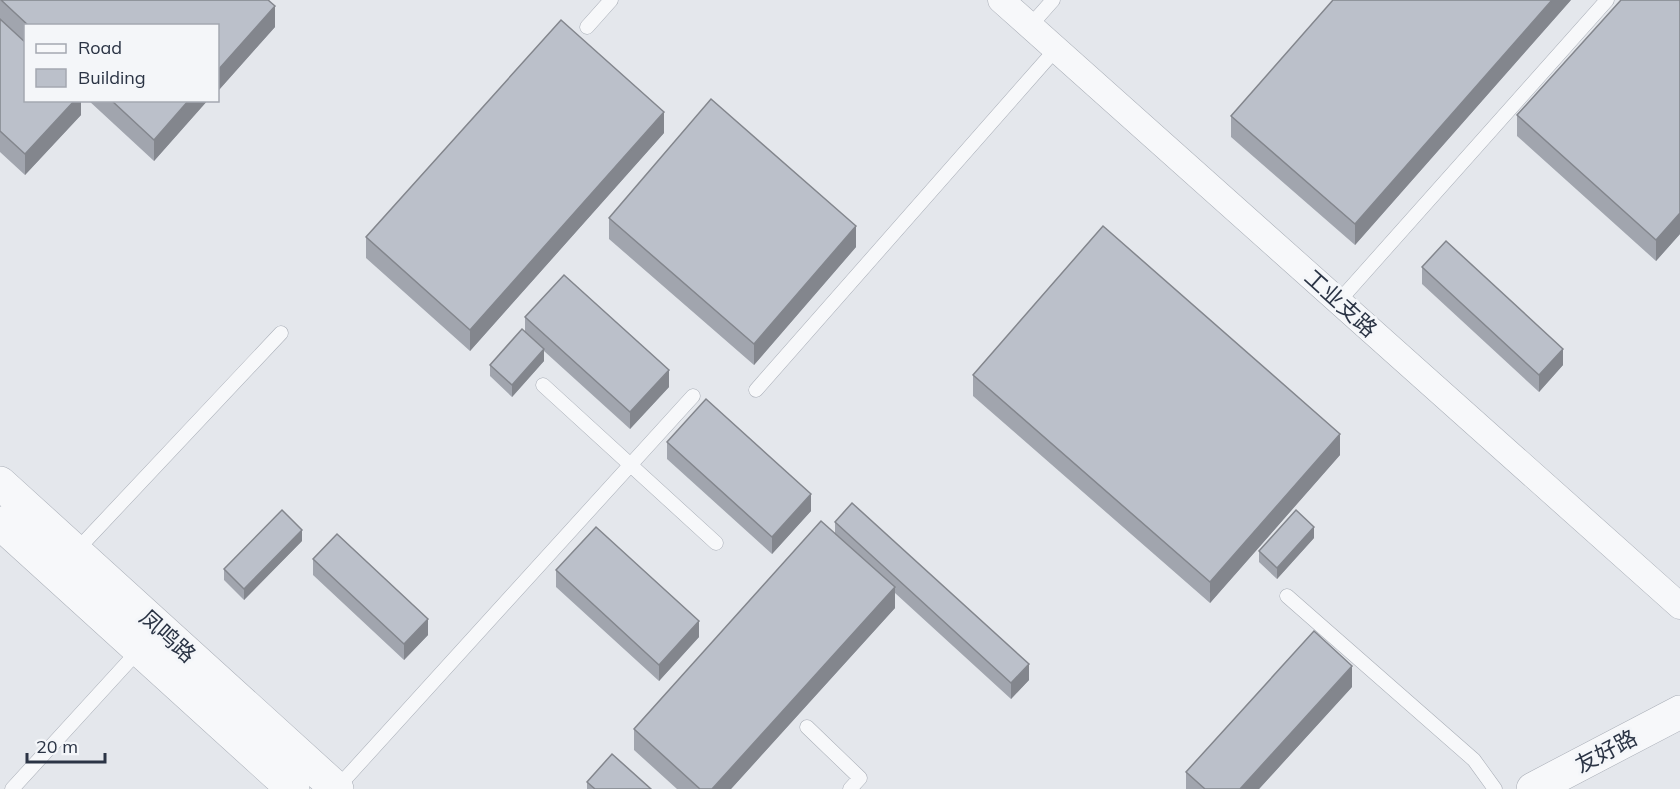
<svg xmlns="http://www.w3.org/2000/svg" width="1680" height="789" viewBox="0 0 1680 789" font-family="Mulish,'Noto Sans SC',sans-serif">
<style>
.lines{fill:none;stroke-linecap:round;stroke-linejoin:round}
.service-casing{stroke:#a9aeb7;stroke-width:15}
.minor-casing{stroke:#a9aeb7;stroke-width:27}
.tertiary-casing{stroke:#a9aeb7;stroke-width:34}
.service{stroke:#f7f8fa;stroke-width:14}
.minor{stroke:#f7f8fa;stroke-width:26}
.tertiary{stroke:#f7f8fa;stroke-width:33}
.wall{fill:#a1a5ae}
.shaded-wall{fill:#83868d}
.building{fill:#bbc0ca;stroke:#83868d;stroke-width:1.5}
.labels{text-anchor:middle;stroke-width:6;stroke-linejoin:round;paint-order:stroke}
.street-label{font-size:22px;fill:#2b3445;stroke:#f4f6f9}
</style>
<rect width="100%" height="100%" fill="#e4e7ec"/>
<g class="lines">
<!-- service casing -->
<g class="service-casing">
<path id="service" d="M1030 26 1053 0
M587 27 611 0
M1339 301 1607 0
M543 385 716 543
M756 390 1056 49
M75 552 281 333
M1287 596 1474 760 1495 789
M807 727 860 778 850 789
M12 789 139 650
M336 789 693 396"/>
</g>
<!-- minor casing -->
<g class="minor-casing">
<path id="minor" d="M1001 0 1680 606"/>
</g>
<!-- tertiary casing -->
<g class="tertiary-casing">
<path id="tertiary" d="M0 483 337 789
M0 523 293 789
M1533 789 1680 712"/>
</g>
<!-- service -->
<use href="#service" class="service"/>
<!-- minor -->
<use href="#minor" class="minor"/>
<!-- tertiary -->
<use href="#tertiary" class="tertiary"/>
</g>
<!-- wall -->
<path class="wall" d="M0 0H268L275 27 218 91V26H26V100H81V115L25 175 0 152Z
M1571 0 1355 245 1231 137V116Z
M1680 0V234L1656 261 1517 136V115Z
M88 100H208L154 161Z
M664 133 470 351 366 258V237Z
M609 218 856 247 754 365 609 239Z
M1422 267 1563 365 1539 392 1422 284Z
M525 317 669 387 630 429 544 351V361L512 397 490 376V365L525 332Z
M973 375 1340 455 1210 603 973 396Z
M667 442 811 511 772 554 667 459Z
M835 522 1029 680 1011 699 895 593V608L731 789H677L634 750V729L835 533Z
M1314 538 1277 579 1259 562V551Z
M302 541 244 600 224 580V569Z
M313 559 428 635 404 660 313 575Z
M556 570 699 637 659 681 556 587Z
M1352 687 1259 789H1186V772Z
M587 782 651 789H587Z"/>
<!-- shaded-wall -->
<path class="shaded-wall" d="M1552 0H1571L1355 245V224Z
M275 6V27L218 91V70Z
M75 100H81V115L25 175V154Z
M189 100H208L154 161V140Z
M664 112V133L470 351V330Z
M1680 213V234L1656 261V240Z
M856 226V247L754 365V344Z
M544 349V361L512 397V385Z
M1563 349V365L1539 392V375Z
M669 370V387L630 429V412Z
M1340 434V455L1210 603V582Z
M811 494V511L772 554V537Z
M1314 527V538L1277 579V568Z
M302 530V541L244 600V589Z
M895 587V608L731 789H712Z
M428 619V635L404 660V644Z
M699 621V637L659 681V665Z
M1029 664V680L1011 699V683Z
M1352 666V687L1259 789H1240Z"/>
<!-- building -->
<path class="building" d="M1 0H268L275 6 218 70V26H29Z
M1333 0H1552L1355 224 1231 116Z
M1621 0H1680V213L1656 240 1517 115Z
M0 19 26 43V100H75L25 154 0 131Z
M561 20 664 112 470 330 366 237Z
M711 99 856 226 754 344 609 218Z
M111 100H189L154 140Z
M1103 226 1340 434 1210 582 973 375Z
M1446 241 1563 349 1539 375 1422 267Z
M564 275 669 370 630 412 525 317Z
M522 329 544 349 512 385 490 365Z
M706 399 811 494 772 537 667 442Z
M852 503 1029 664 1011 683 835 522Z
M282 510 302 530 244 589 224 569Z
M1296 510 1314 527 1277 568 1259 551Z
M821 521 895 587 712 789H700L634 729Z
M596 527 699 621 659 665 556 570Z
M337 534 428 619 404 644 313 559Z
M1314 631 1352 666 1240 789H1205L1186 772Z
M612 754 651 789H595L587 782Z"/>
<g class="labels">
<!-- street labels -->
<g class="street-label">
<text transform="translate(1341 303) rotate(42)" y="8">工业支路</text>
<text transform="translate(168 636) rotate(42)" y="8">凤鸣路</text>
<text transform="translate(1606 751) rotate(-28)" y="8">友好路</text>
</g>
</g>
<!-- legend -->
<rect x="24" y="24" width="195" height="78" fill="#f4f6f9" stroke="#a4a8b1" stroke-width="1.5"/>
<rect x="36" y="44" width="30" height="9" fill="#f7f8fa" stroke="#a4a8b1" stroke-width="1.5"/>
<text x="78" y="54" font-size="18" fill="#2b3445">Road</text>
<rect x="36" y="69" width="30" height="18" fill="#bbc0ca" stroke="#a4a8b1" stroke-width="1.5"/>
<text x="78" y="84" font-size="18" fill="#2b3445">Building</text>
<!-- scale -->
<path d="M27 753v9h78v-9" fill="none" stroke="#2b3445" stroke-width="3"/>
<text x="36" y="753" font-size="18" fill="#2b3445" stroke="#f4f6f9" stroke-width="4.5" paint-order="stroke">20 m</text>
</svg>
